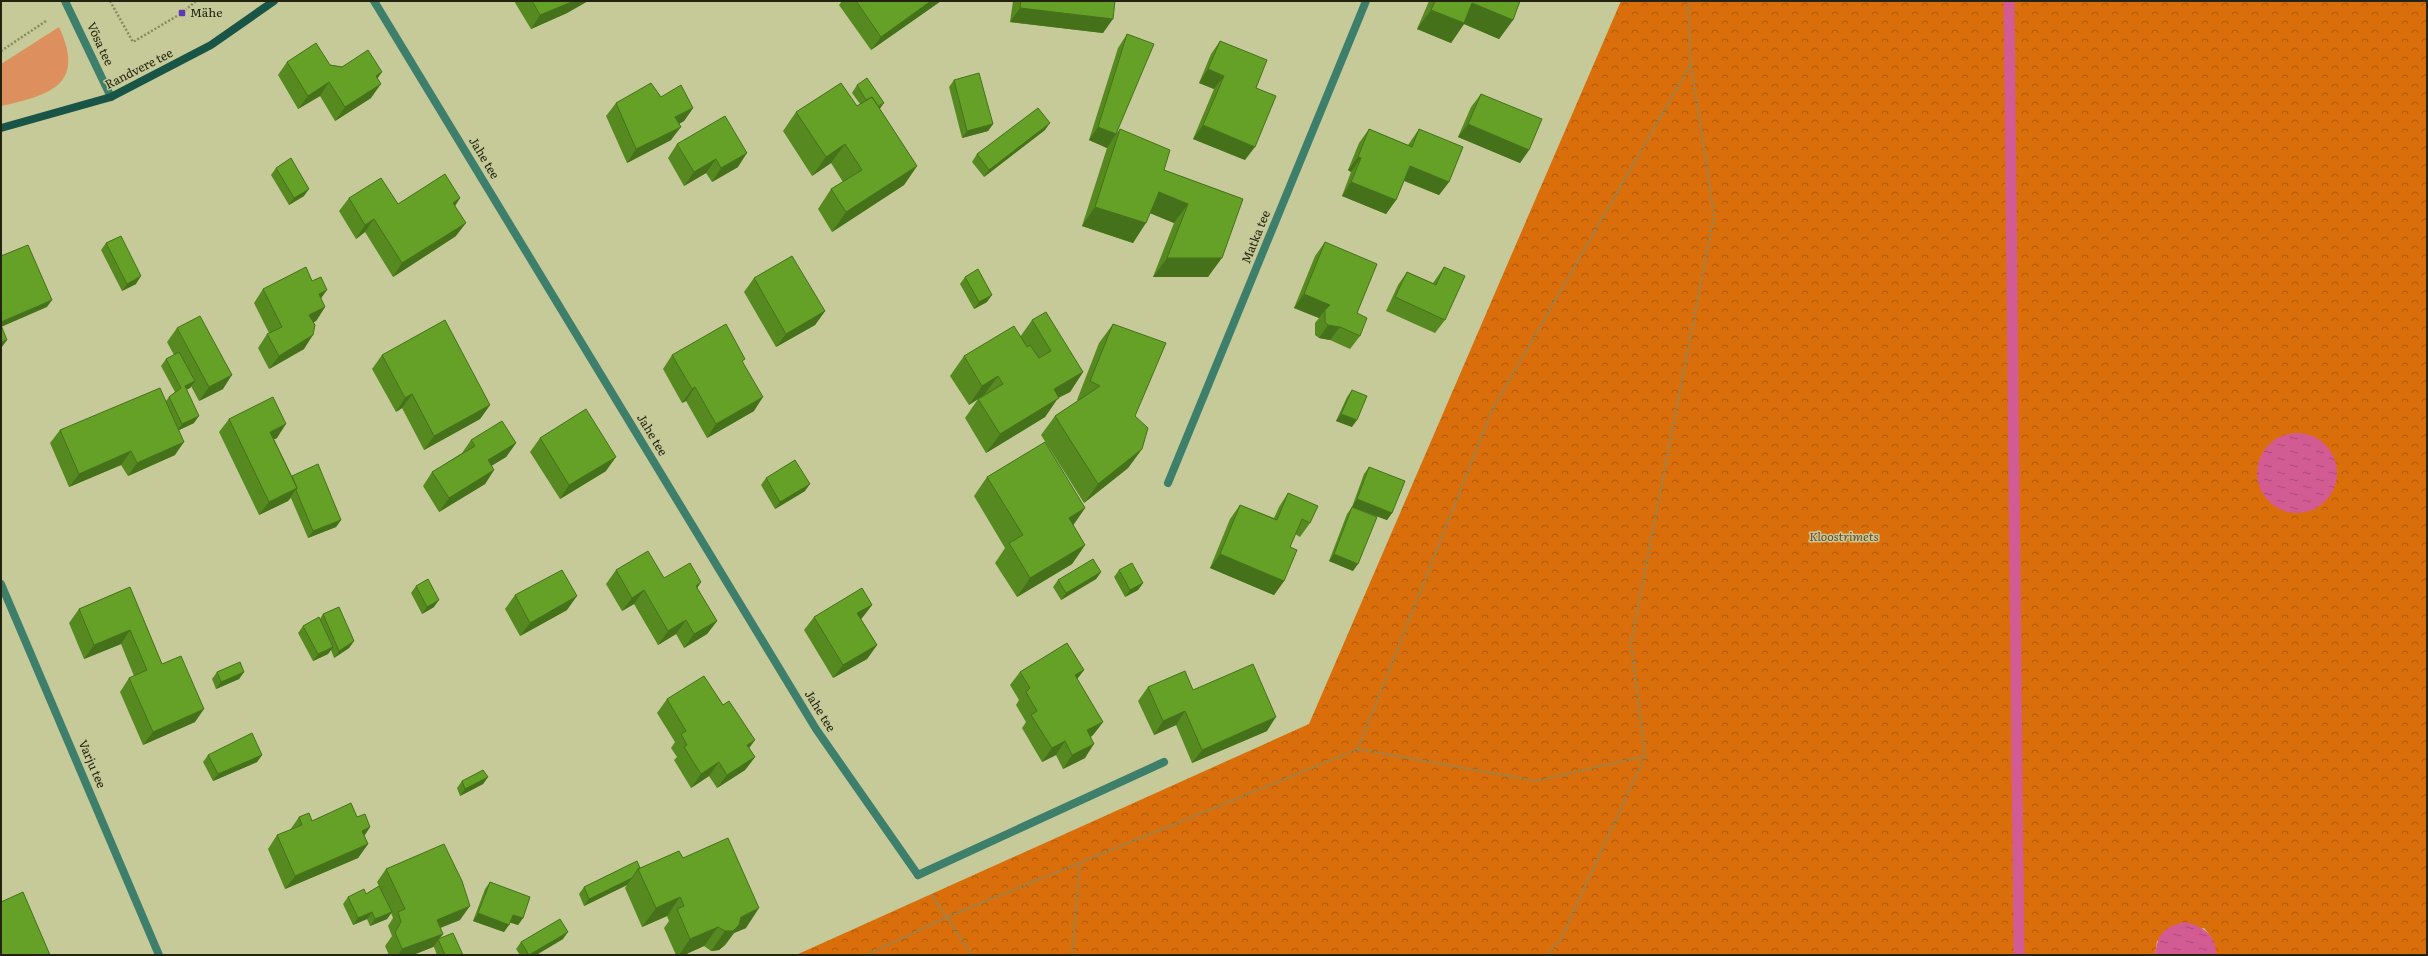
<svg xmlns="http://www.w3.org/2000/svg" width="2428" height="956" viewBox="0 0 2428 956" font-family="Literata,serif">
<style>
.grass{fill:#dd905e}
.forest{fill:url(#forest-crowns)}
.water{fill:url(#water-ripples)}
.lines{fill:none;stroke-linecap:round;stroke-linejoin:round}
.stream{stroke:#d35b94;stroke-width:11}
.path{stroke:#868a63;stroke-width:2.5;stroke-dasharray:2 2;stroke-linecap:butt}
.lane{stroke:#3e7f6c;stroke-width:8}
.street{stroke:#3e7f6c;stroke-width:8}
.secondary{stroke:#185546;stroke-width:8}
.wall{fill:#568a21}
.shaded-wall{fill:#46711b}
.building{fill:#64a126;stroke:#46711b}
.poi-dot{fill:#613ab2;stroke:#c5ca98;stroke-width:1.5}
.labels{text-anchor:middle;stroke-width:3;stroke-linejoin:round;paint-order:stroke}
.poi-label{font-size:12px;fill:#21230f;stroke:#c5ca98;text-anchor:start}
.street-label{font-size:12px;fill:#21230f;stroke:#c5ca98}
.park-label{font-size:12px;font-style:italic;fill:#704324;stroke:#c5ca98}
</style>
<defs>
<pattern id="forest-crowns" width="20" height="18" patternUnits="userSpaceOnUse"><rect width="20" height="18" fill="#da6e0a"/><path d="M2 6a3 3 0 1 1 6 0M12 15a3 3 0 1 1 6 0" fill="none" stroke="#b05a09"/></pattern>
<pattern id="water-ripples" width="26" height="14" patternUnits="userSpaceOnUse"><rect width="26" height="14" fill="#d35b94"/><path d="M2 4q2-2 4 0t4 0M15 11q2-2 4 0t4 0" fill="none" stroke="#ab4b77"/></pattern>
</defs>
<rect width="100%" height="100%" fill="#c5ca98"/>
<!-- grass -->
<path class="grass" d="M59 27C86 85 50 95 1 106V64Z"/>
<!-- forest -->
<path class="forest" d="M1621 1H2427V955H2216L2211 937 2204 928 2157 941 2155 955H796L1309 724Z"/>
<!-- water -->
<path class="water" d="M2257 473a40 40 0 1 1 80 0a40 40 0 1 1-80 0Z
M2185 922C2202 926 2217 935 2216 955H2155C2158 933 2164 927 2185 922Z"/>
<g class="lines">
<!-- stream -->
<path class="stream" d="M2009 1 2019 955"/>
<!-- path -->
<path class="path" d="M110 1 133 42 182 13 196 1
M1 51 46 21
M1358 749 1536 781 1645 756
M932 895 972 955
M866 955 947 917 1358 749 1492 410 1691 64 1688 1
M1072 955 1080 862
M1546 955 1560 941 1645 756 1631 643 1714 215 1691 65"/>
<!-- lane -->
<path class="lane" d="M918 875 1164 762"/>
<!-- street -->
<path class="street" d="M65 1 111 97
M374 1 816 729 918 875
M1168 483 1366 1
M1 584 159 955"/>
<!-- secondary -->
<path class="secondary" d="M1 128 111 97 211 45 274 1"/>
</g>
<!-- wall -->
<path class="wall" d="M514 1H588L567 13 531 29Z
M842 1H941L871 50 839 5Z
M1013 1H1115L1103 33 1010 22Z
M1429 1H1520L1513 20 1499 39 1464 24 1451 43 1417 29Z
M1127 34 1116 134 1120 129 1164 170 1243 199 1208 277H1153L1174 223 1150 213 1133 243 1082 226 1107 148 1089 140 1118 48Z
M1220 41 1245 160 1193 139 1214 89 1199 83 1211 54Z
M287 62 330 65 382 72 377 78 371 98 335 121 320 96 298 109 278 75Z
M954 80 993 124 988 131 962 138 949 87Z
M857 85 880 109 917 166 904 185 832 232 818 209 831 189 843 182 831 163 812 176 783 131 796 112 857 106 860 104 852 93Z
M1481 94 1529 150 1520 163 1458 137 1471 107Z
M661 97 693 108 684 121 679 124 671 140 627 163 606 116 616 103Z
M1369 129 1408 145 1419 129 1449 182 1439 195 1404 181 1396 200 1386 214 1342 196 1351 172 1348 170 1359 143Z
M1045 130 984 177 972 162 977 154Z
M677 144 738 167 712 182 706 173 684 186 668 158Z
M276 168 304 196 289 205 271 175Z
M349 198 398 204 460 198 455 206 456 236 393 277 365 232 356 239 339 211Z
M1325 242 1357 313 1360 336 1350 349 1330 340 1319 338 1315 335V323L1319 318 1294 308 1315 256Z
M106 243 136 284 122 291 101 250Z
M1444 267 1445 320 1435 333 1386 311 1398 285 1407 272 1433 283Z
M965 277 987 302 974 309 960 284Z
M754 278 825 311 815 325 776 347 744 292Z
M263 289 321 299 325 307 316 321 313 322 304 349 269 369 258 348 267 334 269 333 254 303Z
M1032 320 1083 372 1070 392 1058 398 1045 417 986 453 965 418 978 399 969 405 950 376 964 356 1020 337Z
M1113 324 1142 449 1128 468 1084 503 1041 435 1055 416 1078 401 1077 400 1099 343Z
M177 328 223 389 199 401 191 386 190 388 187 389 194 423 179 430 175 455 128 476 121 465 69 487 50 443 60 430 166 401 169 397 175 392 161 366 166 359 174 355 167 342Z
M382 355 490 405 480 419 424 450 402 408 396 412 372 369Z
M672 355 743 362 754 411 707 438 686 401 682 403 663 369Z
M1352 390V427L1336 421 1347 397Z
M229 419 277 438 274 439 292 476 341 520 336 527 308 538 291 498 288 501 259 515 219 432Z
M540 438 606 471 560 499 530 452Z
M471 440 516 443 506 457 491 466 494 470 485 484 439 512 423 486 432 472 462 453Z
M1369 467 1392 513 1387 520 1352 507 1364 474Z
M987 477 1085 508 1073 525 1085 545 1072 564 1017 597 995 563 1005 548 974 496Z
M766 478 805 491 775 509 761 485Z
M1288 493 1310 523 1300 537 1295 534 1290 547 1284 581 1274 595 1210 568 1230 519 1240 505 1274 518 1279 507Z
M1352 507 1353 571 1329 561 1347 514Z
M616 570 664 578 701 582 697 588 717 621 707 634 684 648 676 634 658 645 634 604 622 611 606 584Z
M1119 570 1143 583 1138 590 1125 597 1114 577Z
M1101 572 1096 579 1061 600 1053 587 1058 580Z
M416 586 434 607 422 614 411 593Z
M130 587 162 664 195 722 143 745 120 692 129 678 134 676 121 644 84 659 69 623 79 609Z
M515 595 567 610 520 636 505 609Z
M872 605 862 618 861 619 877 645 867 659 833 678 804 630 814 617Z
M323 614 354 641 349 648 334 658 331 650 328 654 313 661 298 633 303 626 320 619Z
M1084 670 1077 679 1103 722 1093 735 1091 737 1085 758 1063 769 1056 755 1042 762 1022 728 1026 722 1016 705 1019 700 1010 685 1020 672Z
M217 672H244L239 679 216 689 212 679Z
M1148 687 1193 690 1267 731 1192 763 1176 725 1154 735 1138 701Z
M667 699 749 748 755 757 745 770 717 788 709 776 691 788 674 760 677 757 671 748 675 742 657 713Z
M208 755H262L257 762 213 781 203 762Z
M488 777 483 784 460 796 457 788 462 781Z
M299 817 312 821 357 817 370 827 364 836 368 844 358 858 285 889 268 849 277 835 290 830Z
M683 858 746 928 734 933 725 945 719 950 711 951 704 946 684 955H676L664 928 669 921 667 916 642 927 625 888 627 885 584 906 579 894 584 887 640 868Z
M386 869 460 920 440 928 443 934 439 939 462 955H437L434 947H433L413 955H389L385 946 392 936 388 926 393 918 391 913 387 919 370 926 367 919 353 925 343 904 348 897 366 894 379 886 377 882Z
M490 882 523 918 518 925 510 922 504 932 473 921 485 889Z
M563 939 536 955H520L516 949 521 942Z"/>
<!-- shaded-wall -->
<path class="shaded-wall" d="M574 1H588L567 13 531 29 540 15Z
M931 1H941L871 50 881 37Z
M1472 3 1513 20 1499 39 1464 24 1451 43 1417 29 1431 10Z
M1020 8 1113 19 1103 33 1010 22Z
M1208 69 1224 76 1214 89 1199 83Z
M382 72 372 86 376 76Z
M329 82 320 96 298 109 308 96Z
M381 84 371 98 335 121 345 107Z
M884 103 879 110H873Z
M693 108 684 121 665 131 675 117Z
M1050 123 1045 130 984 177 989 170Z
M993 124 988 131 962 138 967 131Z
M1468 124 1529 150 1520 163 1458 137Z
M1203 125 1255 147 1245 160 1193 139Z
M681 127 671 140 627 163 636 149Z
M1098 127 1116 134 1107 148 1089 140Z
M845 144 831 163 812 176 826 157Z
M747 153 738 167 712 182 721 168Z
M1358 157 1361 158 1351 172 1348 170Z
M716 159 706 173 684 186 694 172Z
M917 166 904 185 832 232 846 212Z
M1410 166 1449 182 1439 195 1400 179Z
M1351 182 1396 200 1386 214 1342 196Z
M309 189 304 196 289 205 294 198Z
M1159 192 1188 204 1174 223 1145 211Z
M460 198 451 212 453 203Z
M1095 207 1146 223 1133 243 1082 226Z
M374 219 365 232 356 239 365 225Z
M466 223 456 236 393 277 402 263Z
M1167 258H1222L1208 277H1153Z
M141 276 136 284 122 291 127 284Z
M327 290 317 304 319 294Z
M1304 294 1330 305 1325 310 1319 318 1294 308Z
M992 295 987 302 974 309 979 302Z
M52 300 47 307 1 327V322Z
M325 307 316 321 300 329 309 315Z
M825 311 815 325 776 347 786 334Z
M1328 325 1340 327 1330 340 1319 338Z
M313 335 304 349 269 369 279 356Z
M7 340 2 347H1V342Z
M1083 372 1070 392 1058 398 1045 417 986 453 1000 434 1054 389Z
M232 375 223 389 199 401 209 387Z
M998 376 984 395 969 405 982 386Z
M195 381 190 388 180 393 185 386Z
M695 387 686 401 682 403 692 389Z
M412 394 402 408 396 412 405 398Z
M763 397 754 411 707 438 716 424Z
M490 405 480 419 424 450 434 436Z
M1341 414 1357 420 1352 427 1336 421Z
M199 416 194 423 177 431 182 424Z
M286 424 277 438 261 445 270 432Z
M184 442 175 455 128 476 137 463Z
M516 443 506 457 478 474 488 460Z
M1142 449 1128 468 1084 503 1098 484Z
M131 451 121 465 69 487 79 474Z
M616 457 606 471 560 499 569 485Z
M494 470 485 484 439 512 449 498Z
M810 484 805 491 775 509 780 502Z
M297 488 288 501 259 515 269 502Z
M1357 499 1392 513 1387 520 1352 507Z
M1085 508 1072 527 1069 518Z
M341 520 336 527 308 538 313 531Z
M1085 545 1072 564 1017 597 1030 578Z
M1220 554 1284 581 1274 595 1210 568Z
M1334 554 1358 564 1353 571 1329 561Z
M1101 572 1096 579 1061 600 1066 593Z
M701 582 692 596 696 586Z
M1143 583 1138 590 1125 597 1130 590Z
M644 590 634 604 622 611 632 598Z
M577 596 567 610 520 636 530 623Z
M439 600 434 607 422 614 427 607Z
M872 605 862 618 848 627 857 613Z
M686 620 676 634 658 645 668 631Z
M717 621 707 634 684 648 694 634Z
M130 630 121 644 84 659 94 645Z
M354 641 349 648 334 658 339 651Z
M877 645 867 659 833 678 843 665Z
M333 647 328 654 313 661 318 654Z
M1084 670 1074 683 1075 675Z
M244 672 239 679 216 689 221 682Z
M204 709 195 722 143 745 153 732Z
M1185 711 1176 725 1154 735 1163 721Z
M1276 717 1267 731 1192 763 1202 750Z
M1103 722 1093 735 1078 744 1087 730Z
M755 740 745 754 747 745Z
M1065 741 1056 755 1042 762 1052 748Z
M1094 744 1085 758 1063 769 1072 755Z
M262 755 257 762 213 781 218 774Z
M755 757 745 770 717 788 727 775Z
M719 762 709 776 691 788 701 774Z
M488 777 483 784 460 796 465 789Z
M370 827 361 841 362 831Z
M368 844 358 858 285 889 295 876Z
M632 878 627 885 584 906 589 899Z
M680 897 667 916 642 927 656 908Z
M470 906 460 920 427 933 437 920Z
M759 908 746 928 734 933 725 945 719 950 711 951 725 931 741 917Z
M372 912 367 919 353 925 358 918Z
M392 912 387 919 370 926 375 919Z
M478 913 509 925 504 932 473 921Z
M513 915 523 918 518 925 508 922Z
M718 927 704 946 684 955H679L690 939Z
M568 932 563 939 536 955H529Z
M443 934 433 947 413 955H398L402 949Z"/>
<!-- building -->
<path class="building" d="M532 1H574L540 15Z
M856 1H931L881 37Z
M1021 1H1115L1113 19 1020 8Z
M1435 1H1520L1513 20 1472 3 1464 23 1431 10Z
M1127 34 1154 44 1116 134 1098 127Z
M1220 41 1267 60 1256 88 1276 96 1255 147 1203 125 1224 76 1208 69Z
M316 43 330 65 342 67 368 50 382 72 376 76 381 84 345 107 329 82 308 96 287 62Z
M979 73 993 124 967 131 954 80Z
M867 78 884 103 878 106 872 97 866 100 857 85Z
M651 83 661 97 681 85 693 108 675 117 681 127 636 149 616 103Z
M841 83 857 106 872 97 917 166 846 212 831 189 862 170 845 144 826 157 796 112Z
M1481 94 1542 119 1529 150 1468 124Z
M1038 108 1050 123 989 170 977 154Z
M725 116 747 153 721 168 716 159 694 172 677 144Z
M1120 129 1170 150 1164 170 1243 199 1222 258H1167L1188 204 1159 192 1146 223 1095 207Z
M1369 129 1412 147 1419 129 1463 147 1449 182 1410 166 1396 200 1351 182 1361 158 1358 157Z
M291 158 309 189 294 198 276 168Z
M445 174 460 198 453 203 466 223 402 263 374 219 365 225 349 198 381 178 398 204Z
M121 236 141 276 127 284 106 243Z
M1325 242 1377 264 1357 313 1367 318 1360 336 1340 327 1328 325 1325 322V310L1330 305 1304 294Z
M28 245 52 300 1 322V256Z
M792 256 825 311 786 334 754 278Z
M306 267 312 281 321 277 327 290 319 294 325 307 309 315 315 325 313 335 279 356 267 334 282 327 263 289Z
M1444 267 1465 276 1445 320 1395 297 1407 272 1436 285Z
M978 269 992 295 979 302 965 277Z
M1046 312 1083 372 1054 389 1059 398 1000 434 978 399 1003 384 998 376 982 386 964 356 1014 326 1027 347 1030 345 1039 358 1051 351 1032 320Z
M200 316 232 375 209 387 177 328Z
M445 320 490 405 434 436 412 394 405 398 382 355Z
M726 324 745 359 742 361 763 397 716 424 695 387 692 389 672 355Z
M1113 324 1166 343 1135 416 1148 428 1142 449 1098 484 1055 416 1100 386 1090 381Z
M1 325 7 340 1 342Z
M179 352 195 381 185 386 199 416 182 424 169 397 181 388 166 359Z
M160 388 184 442 137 463 131 451 79 474 60 430Z
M1352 390 1367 396 1357 420 1341 414Z
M273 397 286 424 270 432 297 488 269 502 229 419Z
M586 409 616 457 569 485 540 438Z
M502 421 516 443 488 460 494 470 449 498 432 472 475 446 471 440Z
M1045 442 1085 508 1069 518 1085 545 1030 578 1009 543 1023 535 987 477Z
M795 460 810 484 780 502 766 478Z
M318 464 341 520 313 531 296 490 297 488 292 476Z
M1369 467 1405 481 1392 513 1357 499Z
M1288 493 1318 506 1310 523 1302 519 1290 547 1297 550 1284 581 1220 554 1240 505 1277 520Z
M1352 507 1377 517 1358 564 1334 554Z
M648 551 664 578 690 563 701 582 696 586 717 621 694 634 686 620 668 631 644 590 632 598 616 570Z
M1093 559 1101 572 1066 593 1058 580Z
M1132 563 1143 583 1130 590 1119 570Z
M562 570 577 596 530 623 515 595Z
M428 579 439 600 427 607 416 586Z
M130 587 162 664 181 656 204 709 153 732 129 678 147 670 130 630 94 645 79 609Z
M862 588 872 605 857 613 877 645 843 665 814 617Z
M339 607 354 641 339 651 323 614Z
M319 617 333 647 318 654 303 626Z
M1067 643 1084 670 1075 675 1103 722 1087 730 1094 744 1072 755 1065 741 1052 748 1031 715 1037 711 1026 692 1030 688 1020 672Z
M240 662 244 672 221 682 217 672Z
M1253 664 1276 717 1202 750 1185 711 1163 721 1148 687 1185 671 1193 690Z
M704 676 723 705 729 701 755 740 747 745 755 757 727 775 719 762 701 774 684 747 687 745 681 734 686 731 667 699Z
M252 733 262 755 218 774 208 755Z
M483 770 488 777 465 789 462 781Z
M351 803 357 817 365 814 370 827 362 831 368 844 295 876 277 835 302 825 299 817 309 813 312 821Z
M728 838 759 908 741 917 739 925 733 931H725L718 927 690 939 677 909 684 906 680 897 656 908 638 869 679 851 683 858Z
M444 844 462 881 470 906 437 920 443 934 402 949 395 932 401 922 398 912 405 909 386 869Z
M637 861 640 868 638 869 632 878 589 899 584 887Z
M490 882 530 897 523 918 513 915 509 925 478 913Z
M379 886 392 912 375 919 372 912 358 918 348 897 364 889 366 894Z
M23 892 50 955H1V902Z
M560 919 568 932 529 955 521 942Z
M453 933 463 955H445L438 939Z"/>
<!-- markers -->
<rect class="poi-dot" x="178" y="9" width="8" height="8" rx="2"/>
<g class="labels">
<!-- poi labels -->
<g class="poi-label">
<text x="190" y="17">Mähe</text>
</g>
<!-- street labels -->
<g class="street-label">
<text transform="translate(100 44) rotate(65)" y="4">Võsa tee</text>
<text transform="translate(139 69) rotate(-27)" y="4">Randvere tee</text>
<text transform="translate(484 158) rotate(59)" y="4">Jahe tee</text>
<text transform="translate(1256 237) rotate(-68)" y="4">Matka tee</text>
<text transform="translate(652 435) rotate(59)" y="4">Jahe tee</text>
<text transform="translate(820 711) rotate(58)" y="4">Jahe tee</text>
<text transform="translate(92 764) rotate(67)" y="4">Varju tee</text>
</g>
<!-- park labels -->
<g class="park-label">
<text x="1844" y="541">Kloostrimets</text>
</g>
</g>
<!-- border -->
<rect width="2428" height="956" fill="none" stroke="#21230f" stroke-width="4"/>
</svg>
